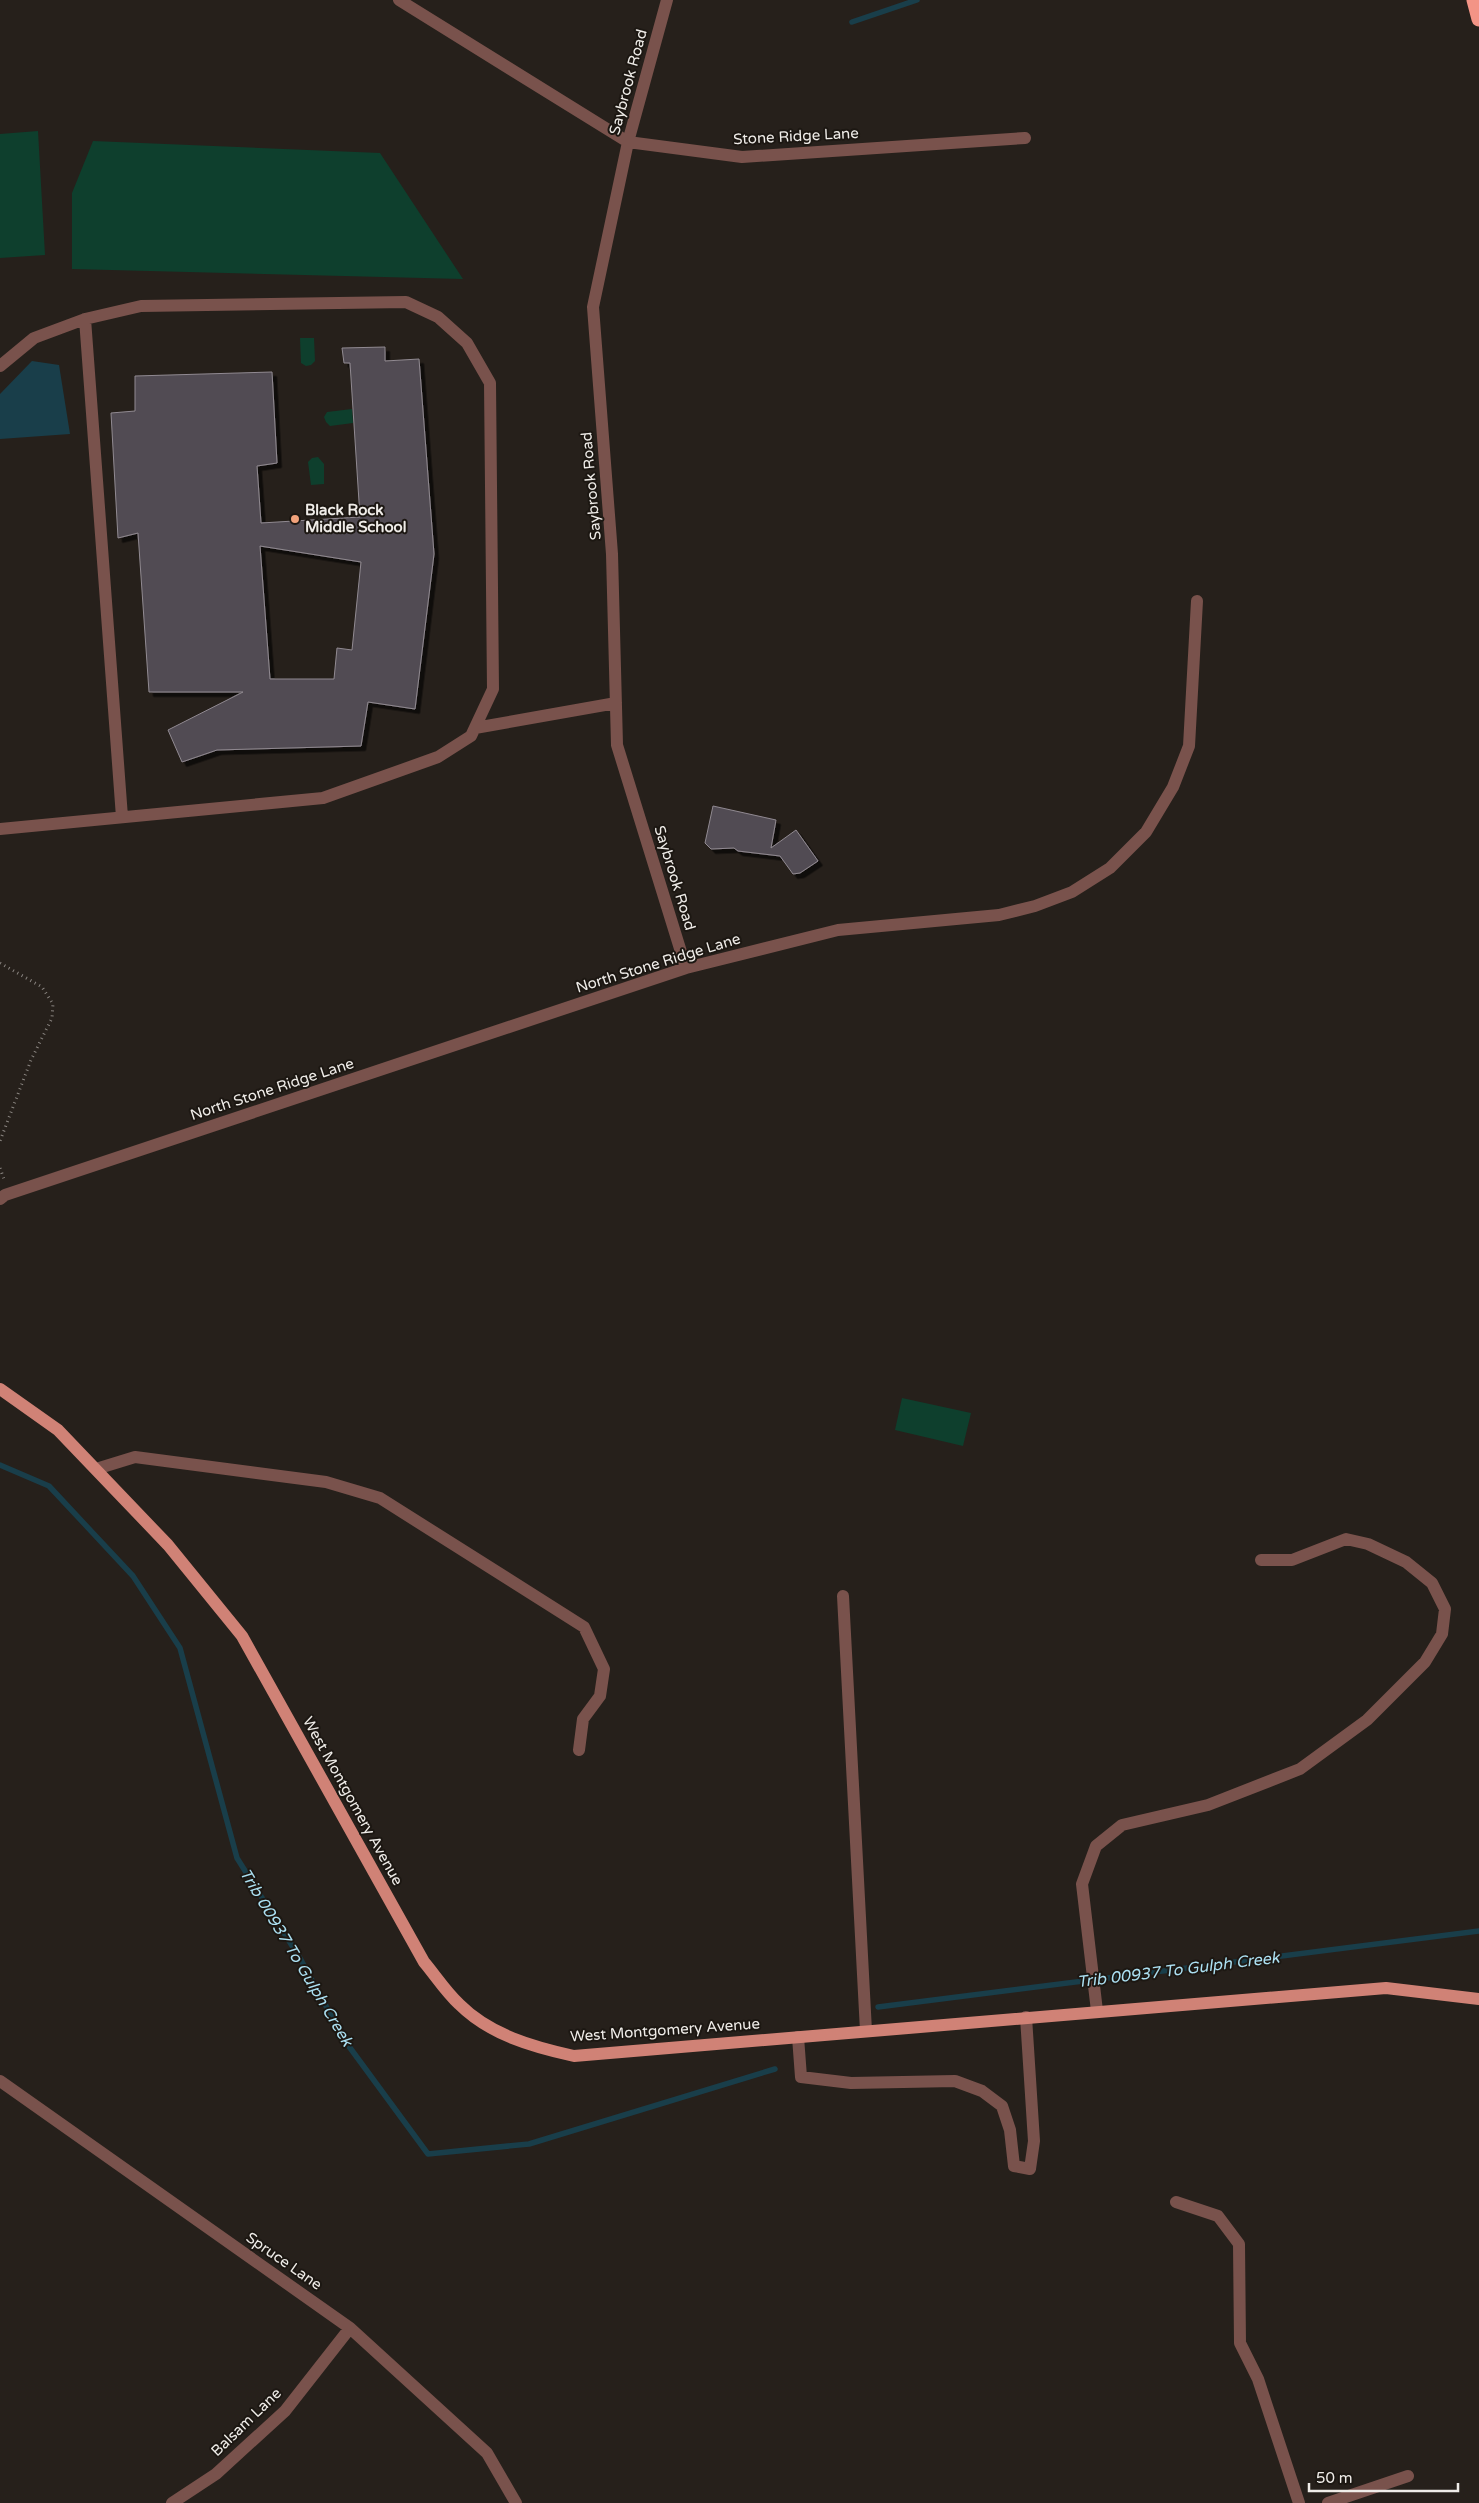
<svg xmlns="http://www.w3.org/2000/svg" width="1479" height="2503" viewBox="0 0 1479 2503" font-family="'Varela Round',sans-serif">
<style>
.green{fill:#0e3f2d}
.water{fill:#193e4a}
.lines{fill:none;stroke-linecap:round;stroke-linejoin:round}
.stream{stroke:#193e4a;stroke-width:5.5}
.building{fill:#514c52;stroke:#918a92;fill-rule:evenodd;filter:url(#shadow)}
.path{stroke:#8a8581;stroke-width:3;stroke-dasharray:1 4;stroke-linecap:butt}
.minor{stroke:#79524c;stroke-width:12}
.major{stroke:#d08276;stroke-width:12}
.highway{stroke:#f39486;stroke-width:15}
.poi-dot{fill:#f1a27b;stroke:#1c1712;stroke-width:2}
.labels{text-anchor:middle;stroke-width:4;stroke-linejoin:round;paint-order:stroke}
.street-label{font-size:15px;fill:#efece8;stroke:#1c1712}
.poi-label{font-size:15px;font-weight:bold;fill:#efece8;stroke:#1c1712;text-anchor:start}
.water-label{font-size:16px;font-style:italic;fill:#ace0f2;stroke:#1c1712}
</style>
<defs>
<filter id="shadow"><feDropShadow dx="4.5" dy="4.5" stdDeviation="0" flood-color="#0009"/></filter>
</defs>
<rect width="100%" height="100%" fill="#26201b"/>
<!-- green -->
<path class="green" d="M38 131 45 255 0 258V134Z
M93 141 380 153 463 279 72 269V193Z
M300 338H314L315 361 311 365 306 366 301 363Z
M352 409 353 423 330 426 326 422 324 417 327 412Z
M318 457 324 464V484L311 485 308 462 312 458Z
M902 1398 971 1413 963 1446 895 1430Z"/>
<!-- water -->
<path class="water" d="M32 361 59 365 70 434 0 439V394Z"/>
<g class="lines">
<!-- stream -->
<path class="stream" d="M852 22 917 0
M0 1465 49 1486 133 1576 180 1648 237 1858 301 1960 345 2041 428 2154 529 2144 775 2069
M878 2007 1479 1931"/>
</g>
<!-- building -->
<path class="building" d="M385 347V361L419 359 434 554 415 709 368 702 361 746 217 750 182 762 168 730 243 692H149L138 533 118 538 111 413 135 411V376L272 372 277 463 257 466 261 523 360 517 350 363H344L342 348ZM260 546 361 562 352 650 337 648 334 679H270Z
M713 806 776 820 771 848 796 830 818 861 800 873 793 874 780 856 738 851 734 848 711 849 705 843Z"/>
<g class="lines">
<!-- path -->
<path class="path" d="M0 963 42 987 53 1004 52 1018 31 1060 0 1141
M0 1168 4 1179"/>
<!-- minor -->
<path class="minor" d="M399 0 628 142 742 157 1025 138
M667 0 628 142 593 307 612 554 617 745 686 968
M85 319 122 817
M0 366 34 338 85 319 141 306 406 302 438 317 467 343 490 383 493 689 471 736 438 757 323 798 0 829
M475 728 616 703
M0 1199 5 1195 686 968 838 930 999 915 1035 906 1072 892 1110 868 1146 832 1173 787 1189 746 1197 601
M96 1469 135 1457 326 1482 380 1498 584 1627 604 1669 600 1696 583 1719 579 1750
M843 1596 866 2031
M1097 2011 1082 1884 1096 1846 1122 1825 1208 1805 1300 1769 1367 1720 1425 1662 1442 1634 1445 1609 1432 1583 1406 1562 1368 1544 1346 1539 1292 1560H1261
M798 2037 801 2077 851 2083 955 2081 982 2091 1002 2106 1010 2130 1014 2166 1030 2169 1034 2141 1026 2017
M0 2081 350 2328 487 2453 516 2503
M1176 2202 1218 2216 1239 2244 1240 2343 1258 2379 1299 2503
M172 2503 216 2474 285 2411 350 2328
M1328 2503 1408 2476"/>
<!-- major -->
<path class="major" d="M0 1389 58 1430 168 1545 242 1636 424 1962C435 1975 446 1992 459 2004 490 2035 533 2047 574 2056L1386 1988 1479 1999"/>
<!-- highway -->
<path class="highway" d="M1474 0 1479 19"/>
</g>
<!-- markers -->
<circle class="poi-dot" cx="295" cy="519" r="5"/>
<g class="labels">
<!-- street labels -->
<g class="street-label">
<text transform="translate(628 82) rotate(-75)" y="5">Saybrook Road</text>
<text transform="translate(796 136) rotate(-3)" y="5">Stone Ridge Lane</text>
<text transform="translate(591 486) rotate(-95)" y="5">Saybrook Road</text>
<text transform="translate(675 878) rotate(73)" y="5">Saybrook Road</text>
<text transform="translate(658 963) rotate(-17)" y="5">North Stone Ridge Lane</text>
<text transform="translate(272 1089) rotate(-18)" y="5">North Stone Ridge Lane</text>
<text transform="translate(353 1801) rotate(61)" y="5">West Montgomery Avenue</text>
<text transform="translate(665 2030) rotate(-4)" y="5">West Montgomery Avenue</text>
<text transform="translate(284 2261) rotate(35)" y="5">Spruce Lane</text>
<text transform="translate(246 2422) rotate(-44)" y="5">Balsam Lane</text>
</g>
<!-- poi labels -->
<g class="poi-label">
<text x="305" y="515">Black Rock<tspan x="305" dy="17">Middle School</tspan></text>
</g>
<!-- water labels -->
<g class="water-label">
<text transform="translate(297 1957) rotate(59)" y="6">Trib 00937 To Gulph Creek</text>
<text transform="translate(1178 1969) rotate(-7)" y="6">Trib 00937 To Gulph Creek</text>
</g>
</g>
<!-- scale -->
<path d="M1309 2483v8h149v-8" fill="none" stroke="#efece8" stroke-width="2.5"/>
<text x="1316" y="2483" font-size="15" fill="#efece8" stroke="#1c1712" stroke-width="4" paint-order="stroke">50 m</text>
</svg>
